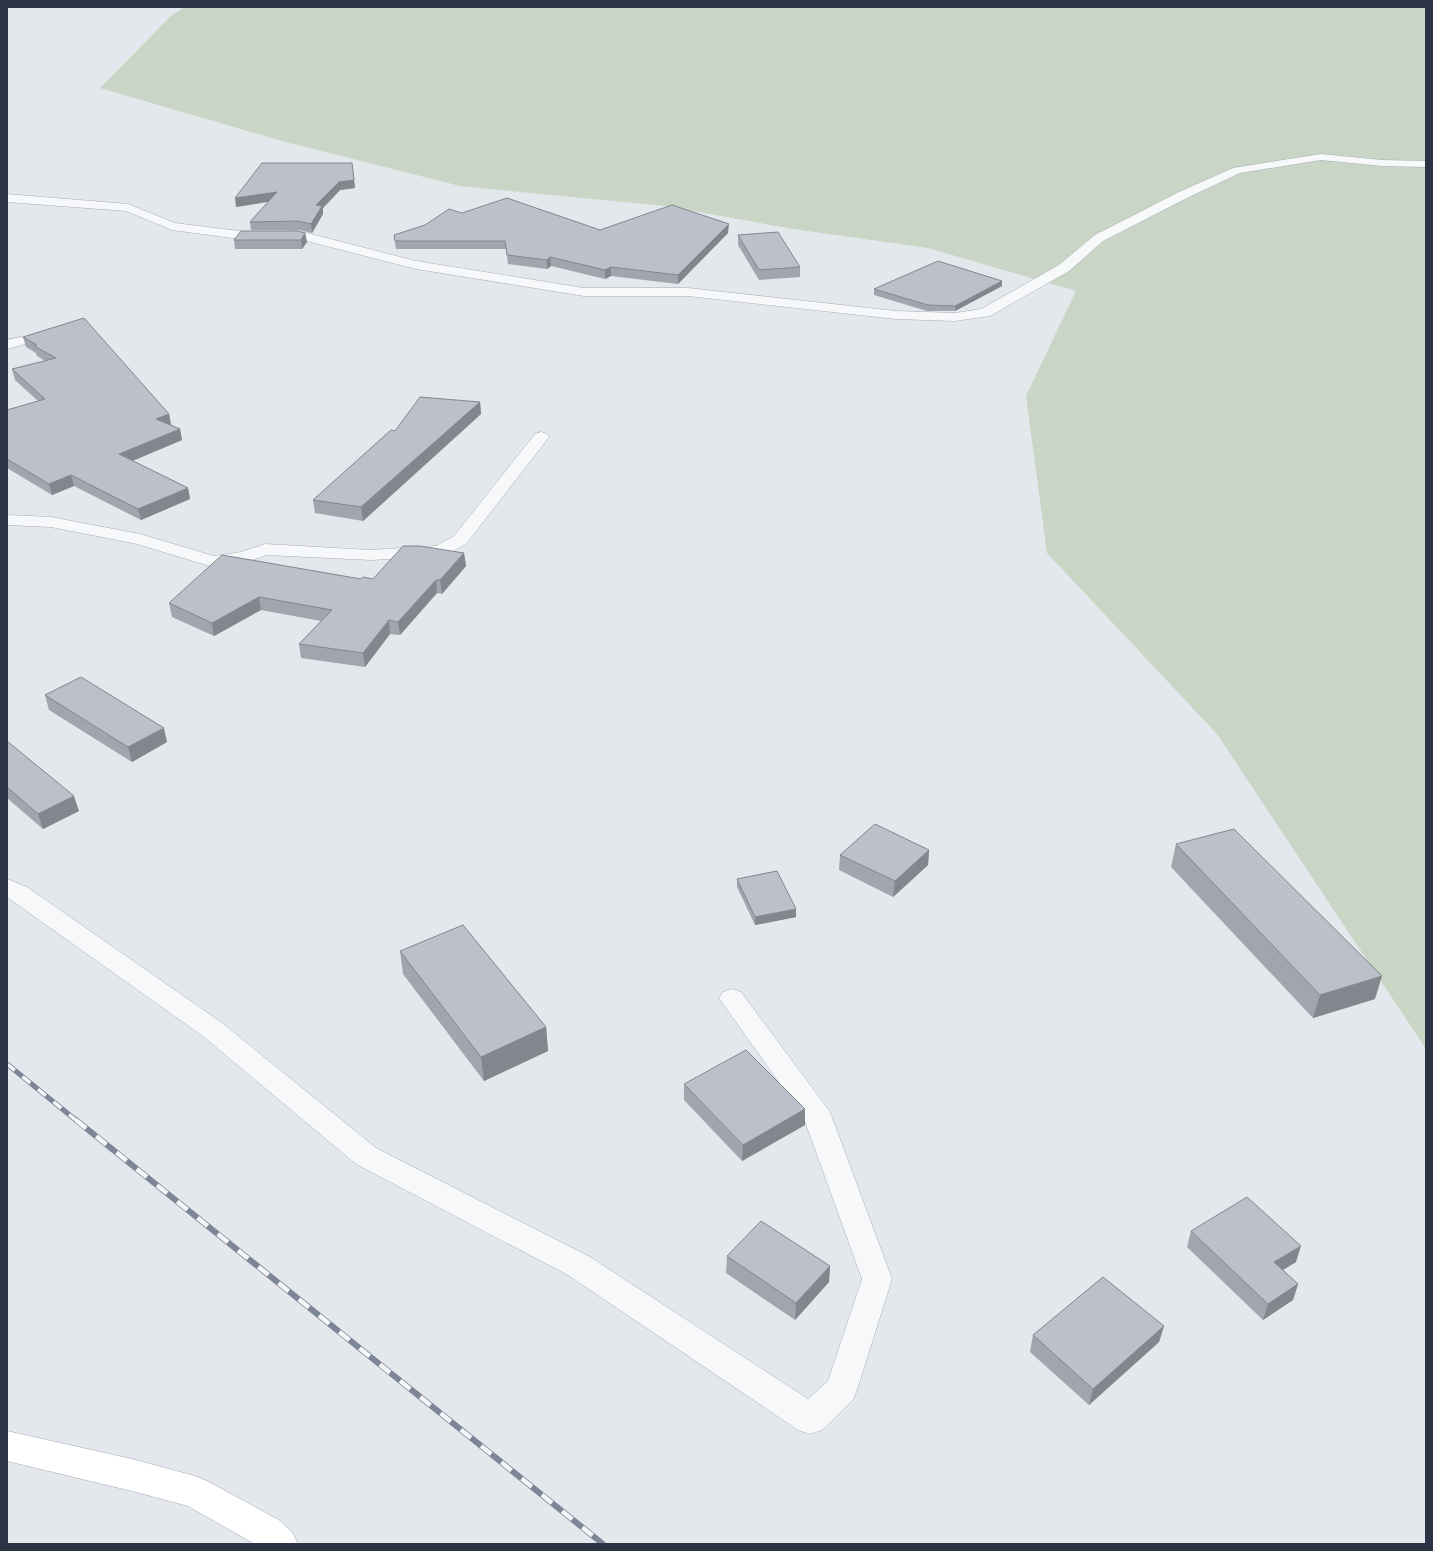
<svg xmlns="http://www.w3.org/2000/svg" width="1433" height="1551" viewBox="0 0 1433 1551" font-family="Montserrat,sans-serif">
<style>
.green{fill:#c9d6c5}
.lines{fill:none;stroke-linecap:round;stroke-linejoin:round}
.minor-casing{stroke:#a9aeb7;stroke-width:1}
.major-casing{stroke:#a3abb8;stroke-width:1}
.minor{fill:#f7f8fa;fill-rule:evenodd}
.major{fill:#fff;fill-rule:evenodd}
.rail-far1-casing{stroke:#7d8696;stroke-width:5}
.rail-casing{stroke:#7d8696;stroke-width:6}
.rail-far1{stroke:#f4f6f9;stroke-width:3.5;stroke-dasharray:10;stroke-linecap:butt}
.rail{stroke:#f4f6f9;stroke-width:4.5;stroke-dasharray:13;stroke-linecap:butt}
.wall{fill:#a1a5ae}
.shaded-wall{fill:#83868d}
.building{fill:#bbc0ca;stroke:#83868d}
</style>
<rect width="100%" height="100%" fill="#e4e7ec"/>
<!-- green -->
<path class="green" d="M185 7H1426V1049L1217 734 1047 553 1026 396 1076 291 928 248 793 229 665 206 460 186 282 141 100 88 171 16Z"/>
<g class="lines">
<!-- minor casing -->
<g class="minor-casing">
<path id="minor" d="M1321 154 1382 160 1426 161V167L1382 166 1321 160 1240 173 1187 198 1103 241 1069 271 990 316 955 321 896 319 688 296H584L416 269 299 239 247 240 172 230 126 211 7 202V194L128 204 175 223 247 232 299 231 416 261 584 288H688L896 311 955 313 981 309 1059 265 1095 235 1179 192 1233 168Z
M20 337 25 338 27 341 25 344 7 349V340Z
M541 432 547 434 549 437 466 544 446 555 440 556 371 560 267 555 245 562 213 567 137 544 51 527 7 525V515L51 517 140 534 214 556 241 552 265 544 371 550 436 546 454 536 535 434Z
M7 879 27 887 222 1023 376 1148 590 1257 808 1399 828 1381 862 1279 803 1116 719 998 723 992 732 989 741 992 830 1112 892 1279 857 1390 853 1400 822 1430 810 1434 798 1430 568 1275 356 1164 204 1037 7 897Z"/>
</g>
<!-- major casing -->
<g class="major-casing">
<path id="major" d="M7 1431 132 1459 195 1476 207 1481 279 1520 292 1532 298 1544H255L188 1506 132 1491 7 1461Z"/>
</g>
<!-- minor -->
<use href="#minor" class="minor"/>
<!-- major -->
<use href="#major" class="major"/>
<!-- rail-far1 casing -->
<g class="rail-far1-casing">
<path id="rail-far1" d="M7 1064 77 1121"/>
</g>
<!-- rail casing -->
<g class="rail-casing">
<path id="rail" d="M76 1120 603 1544"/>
</g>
<!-- rail-far1 -->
<use href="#rail-far1" class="rail-far1"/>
<!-- rail -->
<use href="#rail" class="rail"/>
</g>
<!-- wall -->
<path class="wall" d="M103 7H191V8Z
M352 163 355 188 340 190 323 208V214L312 233 299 230H251L250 222 268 202 236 207Z
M462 213 600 230 728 233 678 284 611 276 605 279 551 266 547 269 508 264 506 249H396L394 235Z
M305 233 307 242 302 249H235L234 240Z
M738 235 800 267V277L759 280 738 245Z
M1002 286 955 311H927L874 295V289Z
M23 337 169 414 171 425H170L180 429 182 440 133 461 188 488 190 499 141 520 74 486 52 495 7 468V410L38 401 15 380 12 369 45 361 37 356 36 353 26 347Z
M480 402 481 414 363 521 315 513 313 500 395 431Z
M464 553 466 566 442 594 437 593 400 635 390 634 365 667 301 658 299 644 321 621 261 610 214 636 172 617 169 603 373 579Z
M45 695 167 742 132 762 49 710Z
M7 741 79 811 43 829 7 798Z
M1176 844 1375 999 1313 1018 1171 867Z
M929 850 928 865 893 897 839 870 840 855Z
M737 879 796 909V917L755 925 737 887Z
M400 951 546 1027 548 1051 484 1081 403 974Z
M684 1084 805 1109V1125L742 1161 684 1100Z
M1191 1231 1296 1262 1283 1270 1298 1284 1293 1300 1263 1320 1187 1247Z
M727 1256 830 1266 829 1282 795 1320 726 1273Z
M1164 1326 1159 1342 1089 1405 1030 1352 1033 1335Z"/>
<!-- shaded-wall -->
<path class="shaded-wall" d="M352 163 355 188 340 190 323 208V214L312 233 311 224 316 205Z
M277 192 278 200 236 207 235 198Z
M729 224 728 233 678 284V275Z
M305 233 307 242 302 249 301 240Z
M550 257 551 266 547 269V260Z
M611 267V276L605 279V270Z
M1002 281V286L955 311V306Z
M480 402 481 414 363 521 361 507Z
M169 414 171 425 158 429 156 419Z
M180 429 182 440 122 465 119 454Z
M71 475 74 486 52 495 49 484Z
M188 488 190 499 141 520 138 509Z
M464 553 466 566 442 594 440 580Z
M436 580 437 593 400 635 398 622Z
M259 597 261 610 214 636 212 623Z
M389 620 390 634 365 667 363 653Z
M164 728 167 742 132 762 128 747Z
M74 796 79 811 43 829 38 814Z
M929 850 928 865 893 897 895 881Z
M796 909V917L755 925V917Z
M1382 976 1375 999 1313 1018 1320 995Z
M546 1027 548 1051 484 1081 481 1057Z
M805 1109V1125L742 1161 743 1145Z
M1301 1246 1296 1262 1269 1278 1274 1262Z
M830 1266 829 1282 795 1320 796 1303Z
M1298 1284 1293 1300 1263 1320 1268 1304Z
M1164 1326 1159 1342 1089 1405 1093 1389Z"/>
<!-- building -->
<path class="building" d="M262 163H352L354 180 339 182 316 205 322 206 311 224 298 221 250 222 277 192 235 198Z
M507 198 600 230 672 205 729 224 678 275 611 267 605 270 550 257 547 260 507 255 505 241H395L394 235 425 225 449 209 462 213Z
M241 231H297L305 233 301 240H234Z
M778 232 800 267 759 270 738 235Z
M938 261 1002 281 955 306 928 305 874 289Z
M84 318 169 414 156 419 180 429 119 454 188 488 138 509 71 475 49 484 7 459V410L45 399 12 369 56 358 34 346 37 345 23 337Z
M420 397 480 402 361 507 313 500 391 430 395 431Z
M403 546H420L464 553 440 580H436L398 622 389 620 363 653 299 644 332 610 259 597 212 623 169 603 222 555 361 579 363 577 373 579Z
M81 677 164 728 128 747 45 695Z
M7 741 74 796 38 814 7 787Z
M875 824 929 850 895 881 840 855Z
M1234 829 1382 976 1320 995 1176 844Z
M777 871 796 909 755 917 737 879Z
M463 925 546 1027 481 1057 400 951Z
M746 1050 805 1109 743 1145 684 1084Z
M1247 1197 1301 1246 1274 1262 1298 1284 1268 1304 1191 1231Z
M761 1221 830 1266 796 1303 727 1256Z
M1103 1277 1164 1326 1093 1389 1033 1335Z"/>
<!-- border -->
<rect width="1433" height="1551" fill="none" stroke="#2b3445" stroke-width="16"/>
</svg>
